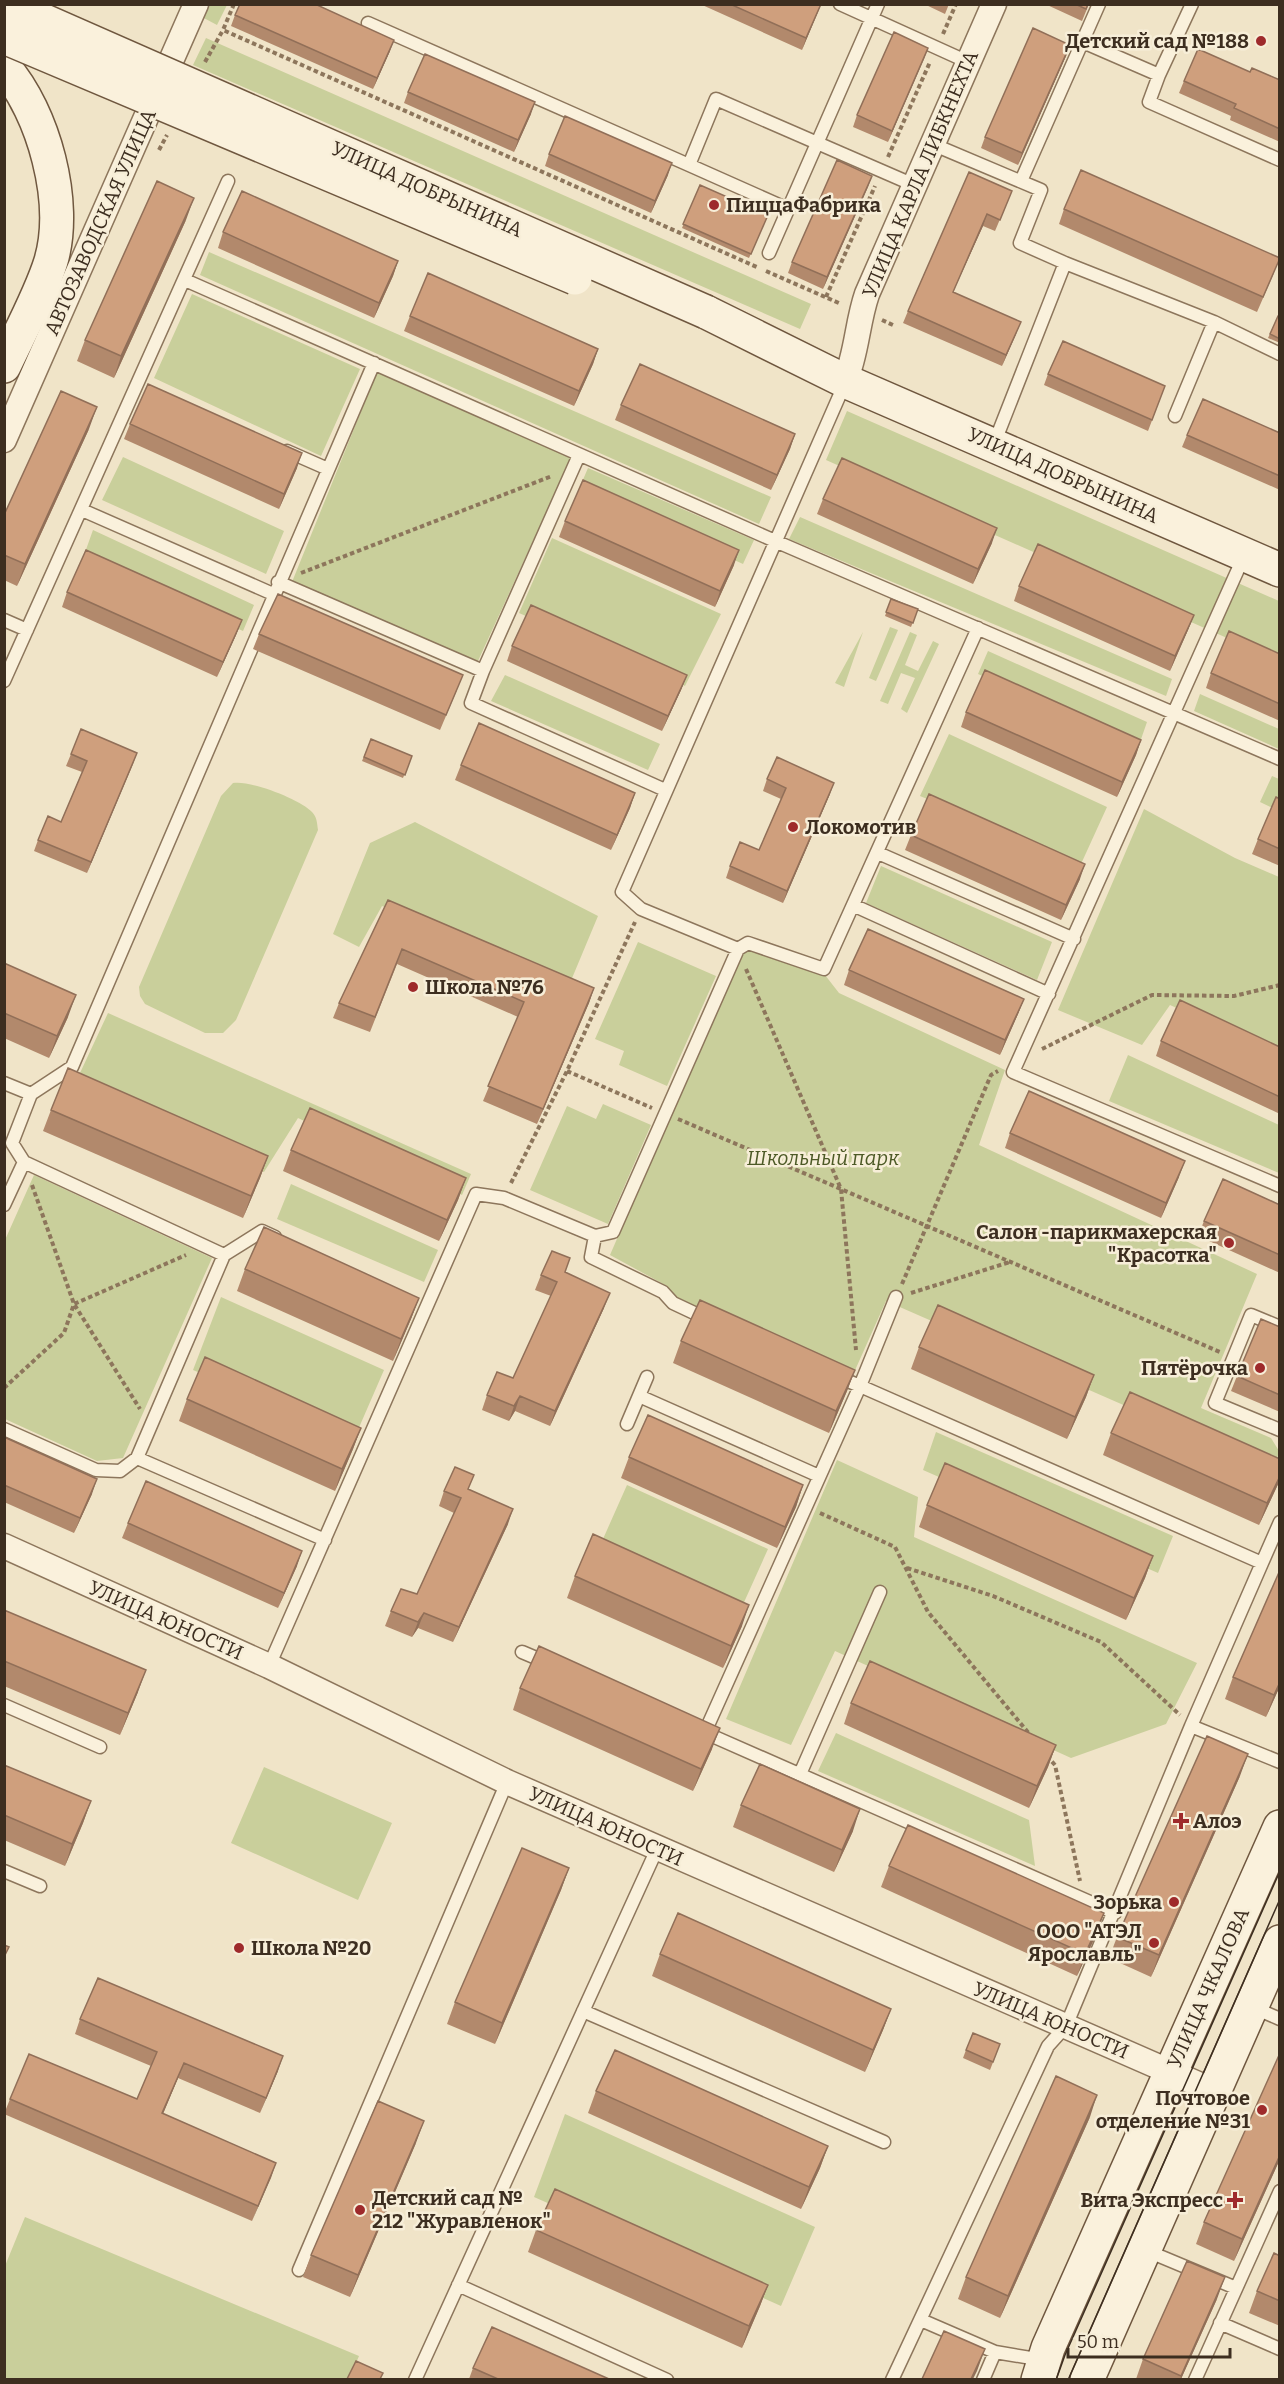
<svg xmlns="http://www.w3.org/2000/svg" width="1284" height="2384" viewBox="0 0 1284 2384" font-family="Bitter,serif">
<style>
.green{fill:#c9cf9b}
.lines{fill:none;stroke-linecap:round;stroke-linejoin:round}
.lane-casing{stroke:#8d765c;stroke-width:15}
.street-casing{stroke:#8d765c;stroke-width:27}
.secondary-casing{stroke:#6f573f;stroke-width:36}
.path{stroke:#8d765c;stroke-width:4;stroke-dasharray:4.5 3;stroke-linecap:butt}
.lane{stroke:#faf1dc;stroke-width:12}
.street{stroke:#faf1dc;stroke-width:24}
.secondary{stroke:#faf1dc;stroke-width:33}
.tram{stroke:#3d2e20;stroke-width:1.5}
.secondary-bridge-casing{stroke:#6f573f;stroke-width:36;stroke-linecap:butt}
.secondary-bridge{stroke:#faf1dc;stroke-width:33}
.wall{fill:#b2896c}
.shaded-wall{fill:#916f58}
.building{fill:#cf9f7d;stroke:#916f58;stroke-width:1.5}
.poi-dot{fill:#9e2a2b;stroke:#f7eed8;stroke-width:2}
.labels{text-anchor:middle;stroke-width:5;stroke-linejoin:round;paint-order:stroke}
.poi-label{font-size:20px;font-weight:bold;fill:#3d2e20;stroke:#f7eed8;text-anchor:end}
.street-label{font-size:20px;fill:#3d2e20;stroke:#f7eed8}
.park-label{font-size:20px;font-style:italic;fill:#4d5a26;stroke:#f7eed8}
</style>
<rect width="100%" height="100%" fill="#f0e4c8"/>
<!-- green -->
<path class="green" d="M205 5H227L217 25 200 16Z
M206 38 811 304 800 329 193 65Z
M209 252 771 497 759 524 200 275Z
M192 294 360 369 321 456 154 378Z
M377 372 571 458 478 661 292 582Z
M847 411 1279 601V661L826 460Z
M123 457 284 531 266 574 102 500Z
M588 468 754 540 743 564 579 489Z
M800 517 1172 679 1166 696 789 539Z
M93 530 254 605 243 631 83 558Z
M552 538 721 614 685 686 519 613Z
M890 627 898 630 876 681 869 678Z
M863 632 844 687 835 683Z
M910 632 917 635 905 665 918 671 933 641 939 644 907 713 901 709 915 678 901 673 888 704 880 701Z
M988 651 1147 722 1139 745 978 674Z
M505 675 660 744 648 770 491 701Z
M1200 694 1279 729V749L1194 711Z
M949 734 1107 807 1081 864 920 796Z
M1272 776 1279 779V811L1260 802Z
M233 783C250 780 300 799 312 812 317 817 317 823 318 830L236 1020 223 1033H205L145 1004 140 996 139 987 221 796Z
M1144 809 1235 858 1279 877V1054L1170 1005 1142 1045 1058 1010Z
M415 822 598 916 570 983 382 906 359 947 333 934 370 843Z
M881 866 1052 942 1037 980 866 903Z
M638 942 716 976 667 1086 619 1065 624 1051 595 1039Z
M748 947 825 975 839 993 1005 1070 979 1145 1257 1274 1201 1408 1271 1438 1279 1451 1274 1471 886 1301 852 1377 677 1298 667 1286 610 1255 738 959Z
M108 1013 471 1174 462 1195 298 1118 264 1172 73 1088Z
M1128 1055 1279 1125V1173L1109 1101Z
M603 1104 651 1125 608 1224 530 1190 567 1106 596 1119Z
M34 1175 212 1258 123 1458 97 1461 5 1419V1240Z
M291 1184 438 1250 424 1282 277 1219Z
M221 1297 384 1370 354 1439 193 1370Z
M936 1432 1173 1536 1158 1573 923 1470Z
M837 1460 918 1497 914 1537 1197 1663 1166 1724 1071 1758 835 1651 791 1745 726 1719Z
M627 1485 768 1549 736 1620 595 1557Z
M836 1733 1029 1820 1035 1866 818 1771Z
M264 1767 392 1823 358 1900 231 1843Z
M565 2114 815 2227 781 2306 534 2197Z
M25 2217 359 2356 349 2379 5 2380V2266Z"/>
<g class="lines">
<!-- lane casing -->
<g class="lane-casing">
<path id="lane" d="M840 4 968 62
M368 23 689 165 716 99 914 185
M1083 42 1159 75 1192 4
M1159 75 1149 102 1280 160
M932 144 1041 190 1020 243 1065 263 994 444
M689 165 788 209
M1021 181 1099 4
M769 253 878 4
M1065 263 1214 322
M185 280 775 541 1280 759
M1175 416 1214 322 1280 354
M287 451 328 469
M579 455 483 671 471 703 665 790
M82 510 273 594
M1244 556 1013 1072 1280 1186
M278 582 483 671
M4 620 27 630
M4 681 228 181
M878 853 1074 939
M855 906 1049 994
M738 949 748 943 824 969 978 628
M4 1083 31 1094 12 1143 24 1162
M31 1094 72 1067 374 363
M4 1205 24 1162 224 1255
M595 1236 591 1257 663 1292 673 1303 707 1319
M1280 1327 1251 1315 1215 1403 1280 1430
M836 1376 860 1386 896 1297
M639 1396 819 1476
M627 1424 647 1377
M4 1429 96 1470 120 1471 137 1458 325 1540
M137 1458 224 1255 262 1231 275 1237
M1262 1563 1191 1726 1280 1762
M522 1652 548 1663
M269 1666 476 1194 504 1198 595 1236 613 1232 738 949 641 909 622 892 845 383
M4 1705 100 1747
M701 1731 1115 1913
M705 1732 860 1386 1262 1563 1280 1522
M800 1774 880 1592
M4 1871 40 1886
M1252 2007 1280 2019
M583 2011 884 2142
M1145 2250 1236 2288
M299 2270 507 1782
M458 2285 667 2380
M921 2320 995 2352
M1220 2323 1280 2349
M415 2380 657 1849
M892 2380 1048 2046 1066 2026 1191 1726
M983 2380 995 2352 1043 2360
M1195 2380 1280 2191"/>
</g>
<!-- street casing -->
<g class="street-casing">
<path id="street" d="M845 381C857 353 857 323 867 294L994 4
M4 440 196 4
M4 1546 269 1666 507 1782 1214 2091"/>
</g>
<!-- secondary casing -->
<g class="secondary-casing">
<path id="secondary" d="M4 67C44 113 68 202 51 261 41 294 19 334 4 366
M706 312 845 381 1280 570
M1038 2380 1048 2348 1280 1827
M1087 2380 1280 1942"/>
</g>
<!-- path -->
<path class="path" d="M234 4 223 30 759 268
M943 34 956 4
M205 62 223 30
M159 150 167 135
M888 157 930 62
M766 271 841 304
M826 297 875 186
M882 320 895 326
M301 573 552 476
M746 969 841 1189 856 1350
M1042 1049 1152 995 1234 996 1280 985
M567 1071 652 1108
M678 1119 1220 1352
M511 1183 567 1071 635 922
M32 1185 74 1304 140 1409
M902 1284 991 1075 998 1071
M911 1293 1010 1262
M4 1388 64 1333 74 1304 186 1255
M820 1513 895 1547 928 1612 1031 1736
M907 1568 993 1596 1101 1642 1180 1715
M1047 1756 1055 1765 1080 1881"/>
<!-- lane -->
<use href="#lane" class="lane"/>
<!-- street -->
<use href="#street" class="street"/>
<!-- secondary -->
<use href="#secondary" class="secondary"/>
<!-- tram -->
<path class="tram" d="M1056 2380 1065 2355 1280 1871
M1068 2380 1280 1899"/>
<!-- secondary-bridge casing -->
<g class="secondary-bridge-casing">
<path id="secondary-bridge" d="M6 4 706 312
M4 37 575 278"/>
</g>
<!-- secondary-bridge -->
<use href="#secondary-bridge" class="secondary-bridge"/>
</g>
<!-- wall -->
<path class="wall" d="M700 4H821L802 50Z
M924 4H949L945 14Z
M1045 4H1089L1082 21Z
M235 15 390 51 373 89 231 26Z
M1070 45 1066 56 1018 165 981 148 985 137Z
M928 48 888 142 853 127 857 115Z
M1250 72 1280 80V142L1230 120 1231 116 1179 93 1184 81Z
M408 92 531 114 514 152 404 103Z
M549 154 668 175 651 213 545 166Z
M969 172 1012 191 995 231 983 226 953 292 1016 334 1002 366 903 323 908 311Z
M872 176 823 289 788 273 792 262Z
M700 185 768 215 749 258 682 228Z
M1064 209 1274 273 1257 312 1059 224Z
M186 220 114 378 77 361 85 340Z
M223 232 398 261 393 276 374 318 218 248Z
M410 316 598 349 593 364 574 406 404 331Z
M1278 316H1280V343L1268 338Z
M1048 374 1165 386 1148 431 1044 385Z
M621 405 795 434 790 449 771 490 615 420Z
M130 424 297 468 279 509 124 439Z
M89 429 17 586 4 580V515Z
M1280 433V490L1182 447 1187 435Z
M823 499 992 543 973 584 817 514Z
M565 521 734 565 715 607 559 537Z
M1019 586 1194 615 1188 630 1170 671 1014 601Z
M67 592 242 620 236 635 217 677 62 607Z
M891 599 918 609 911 627 885 616Z
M259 634 457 690 440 730 253 649Z
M512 646 687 675 681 690 662 731 507 661Z
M1280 654V721L1206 688 1211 673Z
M966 712 1141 740 1136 755 1117 797 961 727Z
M371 739 412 756 403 778 362 761Z
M137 753 87 873 34 851 38 840 61 822 82 772 66 766 71 754Z
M461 765 635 793 630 808 611 850 455 780Z
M767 779 830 794 783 903 726 878 730 866 759 850 781 799 763 791Z
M1280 799V866L1252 854 1258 839Z
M911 835 1080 879 1061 920 905 850Z
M388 900 594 988 589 1003 537 1124 483 1101 518 1017 397 964 370 1032 333 1018 339 1003Z
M4 963 68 1017 49 1058 4 1038Z
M849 970 1024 999 1018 1014 1000 1055 844 985Z
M1161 1041 1280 1047V1114L1156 1056Z
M51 1110 268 1156 260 1178 243 1218 43 1131Z
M1010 1133 1179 1177 1161 1218 1005 1148Z
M291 1150 466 1178 458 1200 439 1241 283 1171Z
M1280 1205V1273L1198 1236 1204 1221Z
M570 1258 565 1272 604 1308 550 1426 515 1411 509 1421 482 1410 487 1395 513 1378 551 1296 535 1290 541 1275Z
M245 1269 419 1298 411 1319 393 1361 237 1291Z
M1280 1327V1412L1231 1391 1237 1376Z
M681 1341 855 1370 847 1391 829 1433 673 1363Z
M919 1347 1094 1375 1086 1397 1067 1439 911 1369Z
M187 1399 361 1428 353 1449 335 1491 179 1421Z
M1111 1433 1280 1480 1259 1525 1103 1455Z
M4 1437 92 1494 74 1533 4 1502Z
M629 1457 803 1485 796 1507 777 1548 621 1478Z
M469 1489 508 1524 453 1642 418 1628 412 1637 385 1626 391 1611 417 1594 454 1513 439 1506 444 1491Z
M927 1505 1153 1556 1145 1578 1126 1620 919 1527Z
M128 1523 297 1566 278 1608 122 1538Z
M1280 1570V1686L1266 1717 1225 1699 1233 1677Z
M575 1576 742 1626 723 1668 567 1598Z
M4 1610 138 1692 120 1735 4 1686Z
M520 1688 712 1749 693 1791 513 1710Z
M851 1703 1056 1745 1048 1767 1029 1808 844 1724Z
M4 1765 91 1801 83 1823 65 1866 4 1840Z
M1240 1776 1151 1977 1109 1958 1117 1937Z
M741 1805 853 1831 834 1872 733 1827Z
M889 1866 1104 1913 1096 1935 1077 1976 881 1887Z
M569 1868 561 1890 495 2044 447 2024 455 2002Z
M660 1954 891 2009 883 2030 865 2072 652 1976Z
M80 2019 278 2071 260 2113 178 2078 163 2114 276 2163 252 2221 4 2114 10 2099H137L151 2066 75 2034Z
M966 2050 997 2052 990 2070 963 2058Z
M596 2091 828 2146 820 2168 801 2209 588 2113Z
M1090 2117 1000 2318 958 2299 966 2277Z
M416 2143 350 2297 303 2277 311 2255Z
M1280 2159 1234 2261 1196 2244 1204 2222Z
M536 2230 768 2285 760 2306 742 2348 528 2252Z
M1280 2256V2326L1249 2313 1257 2291Z
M1217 2299 1181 2379H1136L1143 2359Z
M473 2368 609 2379H469Z"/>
<!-- shaded-wall -->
<path class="shaded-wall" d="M821 4 818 12 802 50 806 38Z
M394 40 390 51 373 89 377 78Z
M1070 45 1066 56 1018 165 1022 153Z
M928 48 924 59 888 142 892 131Z
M535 102 531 114 514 152 518 140Z
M672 163 668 175 651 213 655 201Z
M872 176 868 187 823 289 827 277Z
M194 198 186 220 114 378 121 356Z
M987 214 983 226 948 303 953 292Z
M398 261 393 276 374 318 379 303Z
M1021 322 1016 334 1002 366 1006 355Z
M598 349 593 364 574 406 579 391Z
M97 407 89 429 17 586 25 564Z
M795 434 790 449 771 490 777 475Z
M302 453 297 468 279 509 284 494Z
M997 528 992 543 973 584 978 569Z
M739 550 734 565 715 607 720 591Z
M1194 615 1188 630 1170 671 1175 656Z
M242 620 236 635 217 677 223 662Z
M687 675 681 690 662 731 668 716Z
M1141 740 1136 755 1117 797 1122 782Z
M137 753 133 764 87 873 91 862Z
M834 783 830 794 783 903 787 891Z
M635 793 630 808 611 850 617 835Z
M1085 864 1080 879 1061 920 1066 905Z
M594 988 589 1003 537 1124 543 1109Z
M76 995 68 1017 49 1058 57 1036Z
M1024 999 1018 1014 1000 1055 1005 1040Z
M268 1156 260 1178 243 1218 251 1196Z
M1185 1161 1179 1177 1161 1218 1166 1203Z
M466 1178 458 1200 439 1241 447 1220Z
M610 1293 604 1308 550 1426 555 1411Z
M419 1298 411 1319 393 1361 401 1339Z
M855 1370 847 1391 829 1433 836 1411Z
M1094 1375 1086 1397 1067 1439 1075 1417Z
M520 1396 515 1411 509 1421 514 1406Z
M361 1428 353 1449 335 1491 342 1469Z
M1280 1476V1480L1259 1525 1267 1503Z
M97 1479 92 1494 74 1533 80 1518Z
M803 1485 796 1507 777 1548 785 1527Z
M513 1509 508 1524 453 1642 459 1627Z
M302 1551 297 1566 278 1608 284 1593Z
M1153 1556 1145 1578 1126 1620 1134 1598Z
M749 1605 742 1626 723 1668 731 1646Z
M424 1613 418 1628 412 1637 418 1622Z
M146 1670 138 1692 120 1735 128 1713Z
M1280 1682V1686L1266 1717 1274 1695Z
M720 1728 712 1749 693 1791 701 1769Z
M1056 1745 1048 1767 1029 1808 1037 1786Z
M1248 1754 1240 1776 1151 1977 1159 1955Z
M91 1801 83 1823 65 1866 72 1844Z
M860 1809 853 1831 834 1872 842 1850Z
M569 1868 561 1890 495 2044 502 2023Z
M1104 1913 1096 1935 1077 1976 1085 1954Z
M891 2009 883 2030 865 2072 873 2050Z
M283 2056 278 2071 260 2113 266 2098Z
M184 2063 178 2078 157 2128 162 2113Z
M1097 2095 1090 2117 1000 2318 1008 2296Z
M424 2121 416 2143 350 2297 358 2275Z
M828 2146 820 2168 801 2209 809 2187Z
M1280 2155V2159L1234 2261 1242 2239Z
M276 2163 271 2178 252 2221 258 2206Z
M1225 2277 1217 2299 1181 2379H1180Z
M768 2285 760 2306 742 2348 749 2326Z
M985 2349 977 2371 973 2379H971Z"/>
<!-- building -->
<path class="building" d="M240 4H315L394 40 377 78 235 15Z
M730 4H821L806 38Z
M1075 4H1088L1086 9Z
M1033 28 1070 45 1022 153 985 137Z
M894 32 928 48 892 131 857 115Z
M1198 49 1250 72 1252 68 1280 80V129L1234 108 1236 104 1184 81Z
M425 54 535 102 518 140 408 92Z
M565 116 672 163 655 201 549 154Z
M837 160 872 176 827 277 792 262Z
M1081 170 1280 258 1263 297 1064 209Z
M969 172 1012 191 1000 220 987 214 953 292 1021 322 1006 355 908 311Z
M157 181 194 198 121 356 85 340Z
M700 185 768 215 751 254 683 224Z
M242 191 398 261 379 303 223 232Z
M428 273 598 349 579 391 410 316Z
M1278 316H1280V339L1270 334Z
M1063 341 1165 386 1152 420 1048 374Z
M640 364 795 434 777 475 621 405Z
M148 384 302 453 284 494 130 424Z
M61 391 97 407 25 564 4 555V515Z
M1203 399 1280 433V476L1187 435Z
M842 458 997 528 978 569 823 499Z
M583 480 739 550 720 591 565 521Z
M1038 544 1194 615 1175 656 1019 586Z
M86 550 242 620 223 662 67 592Z
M278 594 463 675 446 715 259 634Z
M891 599 918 609 913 623 886 612Z
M531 605 687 675 668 716 512 646Z
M1229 631 1280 654V704L1211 673Z
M985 670 1141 740 1122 782 966 712Z
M479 723 635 793 617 835 461 765Z
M81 729 137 753 91 862 38 840 48 816 61 822 87 761 71 754Z
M371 739 412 756 405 775 364 757Z
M777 757 834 783 787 891 730 866 740 842 759 850 786 788 767 779Z
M929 794 1085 864 1066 905 911 835Z
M1276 797 1280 799V849L1258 839Z
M388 900 594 988 543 1109 488 1086 524 1002 402 949 375 1017 339 1003Z
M868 929 1024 999 1005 1040 849 970Z
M4 963 76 995 57 1036 4 1013Z
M1180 1000 1280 1047V1097L1161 1041Z
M68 1068 268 1156 251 1196 51 1110Z
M1029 1091 1185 1161 1166 1203 1010 1133Z
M310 1108 466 1178 447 1220 291 1150Z
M1223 1179 1280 1205V1255L1204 1221Z
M264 1227 419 1298 401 1339 245 1269Z
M552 1251 570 1258 565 1272 610 1293 555 1411 520 1396 514 1406 487 1395 497 1372 513 1378 557 1282 541 1275Z
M700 1300 855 1370 836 1411 681 1341Z
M938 1305 1094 1375 1075 1417 919 1347Z
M1261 1319 1280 1327V1395L1237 1376Z
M205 1357 361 1428 342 1469 187 1399Z
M1130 1392 1280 1459V1476L1267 1503 1111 1433Z
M648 1415 803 1485 785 1527 629 1457Z
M4 1437 97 1479 80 1518 4 1485Z
M945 1463 1153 1556 1134 1598 927 1505Z
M455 1467 474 1475 468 1489 513 1509 459 1627 424 1613 418 1622 391 1611 401 1589 417 1594 461 1498 444 1491Z
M146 1481 302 1551 284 1593 128 1523Z
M593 1534 749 1605 731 1646 575 1576Z
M1280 1570V1682L1274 1695 1233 1677Z
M4 1610 146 1670 128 1713 4 1661Z
M539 1646 720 1728 701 1769 520 1688Z
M870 1661 1056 1745 1037 1786 851 1703Z
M1207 1736 1248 1754 1159 1955 1117 1937Z
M760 1764 860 1809 842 1850 741 1805Z
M4 1765 91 1801 72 1844 4 1815Z
M908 1825 1104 1913 1085 1954 889 1866Z
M522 1848 569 1868 502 2023 455 2002Z
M678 1913 891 2009 873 2050 660 1954Z
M4 1945 9 1947 4 1957Z
M98 1978 283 2056 266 2098 184 2063 162 2113 276 2163 258 2206 10 2099 29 2054 137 2099 157 2052 80 2019Z
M973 2033 1000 2044 993 2062 966 2050Z
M615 2050 828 2146 809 2187 596 2091Z
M1280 2053V2155L1242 2239 1204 2222Z
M1056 2076 1097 2095 1008 2296 966 2277Z
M378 2101 424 2121 358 2275 311 2255Z
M555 2189 768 2285 749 2326 536 2230Z
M1274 2253 1280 2256V2301L1257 2291Z
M1187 2261 1225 2277 1181 2376 1143 2359Z
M492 2327 609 2379H498L473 2368Z
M944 2331 985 2349 971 2379H922Z
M356 2361 383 2373 380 2379H347Z"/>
<!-- markers -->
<g class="poi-dot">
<circle cx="1261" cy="41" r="6"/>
<circle cx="714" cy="205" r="6"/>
<circle cx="793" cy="827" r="6"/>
<circle cx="413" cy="987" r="6"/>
<circle cx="1229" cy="1243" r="6"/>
<circle cx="1260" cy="1368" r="6"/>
<path d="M1178 1812h6v6h6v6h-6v6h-6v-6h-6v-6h6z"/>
<circle cx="1174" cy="1902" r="6"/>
<circle cx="1154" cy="1943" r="6"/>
<circle cx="239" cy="1948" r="6"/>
<circle cx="1262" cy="2110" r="6"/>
<path d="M1232 2191h6v6h6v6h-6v6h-6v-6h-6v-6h6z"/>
<circle cx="360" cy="2210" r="6"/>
</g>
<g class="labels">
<!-- poi labels -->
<g class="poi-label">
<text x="1249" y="48">Детский сад №188</text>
<text x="726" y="212" text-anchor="start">ПиццаФабрика</text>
<text x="805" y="834" text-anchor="start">Локомотив</text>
<text x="425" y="994" text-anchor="start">Школа №76</text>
<text x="1217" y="1239">Салон -парикмахерская<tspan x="1217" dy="23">"Красотка"</tspan></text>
<text x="1248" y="1375">Пятёрочка</text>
<text x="1193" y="1828" text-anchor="start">Алоэ</text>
<text x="1162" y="1909">Зорька</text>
<text x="1142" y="1938">ООО "АТЭЛ<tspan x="1142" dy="23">Ярославль"</tspan></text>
<text x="251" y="1955" text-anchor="start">Школа №20</text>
<text x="1250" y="2105">Почтовое<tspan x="1250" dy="23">отделение №31</tspan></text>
<text x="372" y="2205" text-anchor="start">Детский сад №<tspan x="372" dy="23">212 "Журавленок"</tspan></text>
<text x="1223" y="2207">Вита Экспресс</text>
</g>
<!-- street labels -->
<g class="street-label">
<text transform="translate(920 174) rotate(-67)" y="7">УЛИЦА КАРЛА ЛИБКНЕХТА</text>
<text transform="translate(427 189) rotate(24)" y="7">УЛИЦА ДОБРЫНИНА</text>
<text transform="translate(100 222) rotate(-66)" y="7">АВТОЗАВОДСКАЯ УЛИЦА</text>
<text transform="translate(1063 475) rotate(24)" y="7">УЛИЦА ДОБРЫНИНА</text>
<text transform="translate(166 1620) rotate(24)" y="7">УЛИЦА ЮНОСТИ</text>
<text transform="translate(606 1826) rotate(24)" y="7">УЛИЦА ЮНОСТИ</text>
<text transform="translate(1208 1988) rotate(-66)" y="7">УЛИЦА ЧКАЛОВА</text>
<text transform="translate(1051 2020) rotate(23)" y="7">УЛИЦА ЮНОСТИ</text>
</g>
<!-- park labels -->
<g class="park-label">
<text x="823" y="1165">Школьный парк</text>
</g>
</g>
<!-- border -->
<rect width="1284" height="2384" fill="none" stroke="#3d2e20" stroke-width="12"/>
<!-- scale -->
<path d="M1068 2348v9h162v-9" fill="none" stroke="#3d2e20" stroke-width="3"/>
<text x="1077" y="2348" font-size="18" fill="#3d2e20" stroke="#f7eed8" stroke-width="4.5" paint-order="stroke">50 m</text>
</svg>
